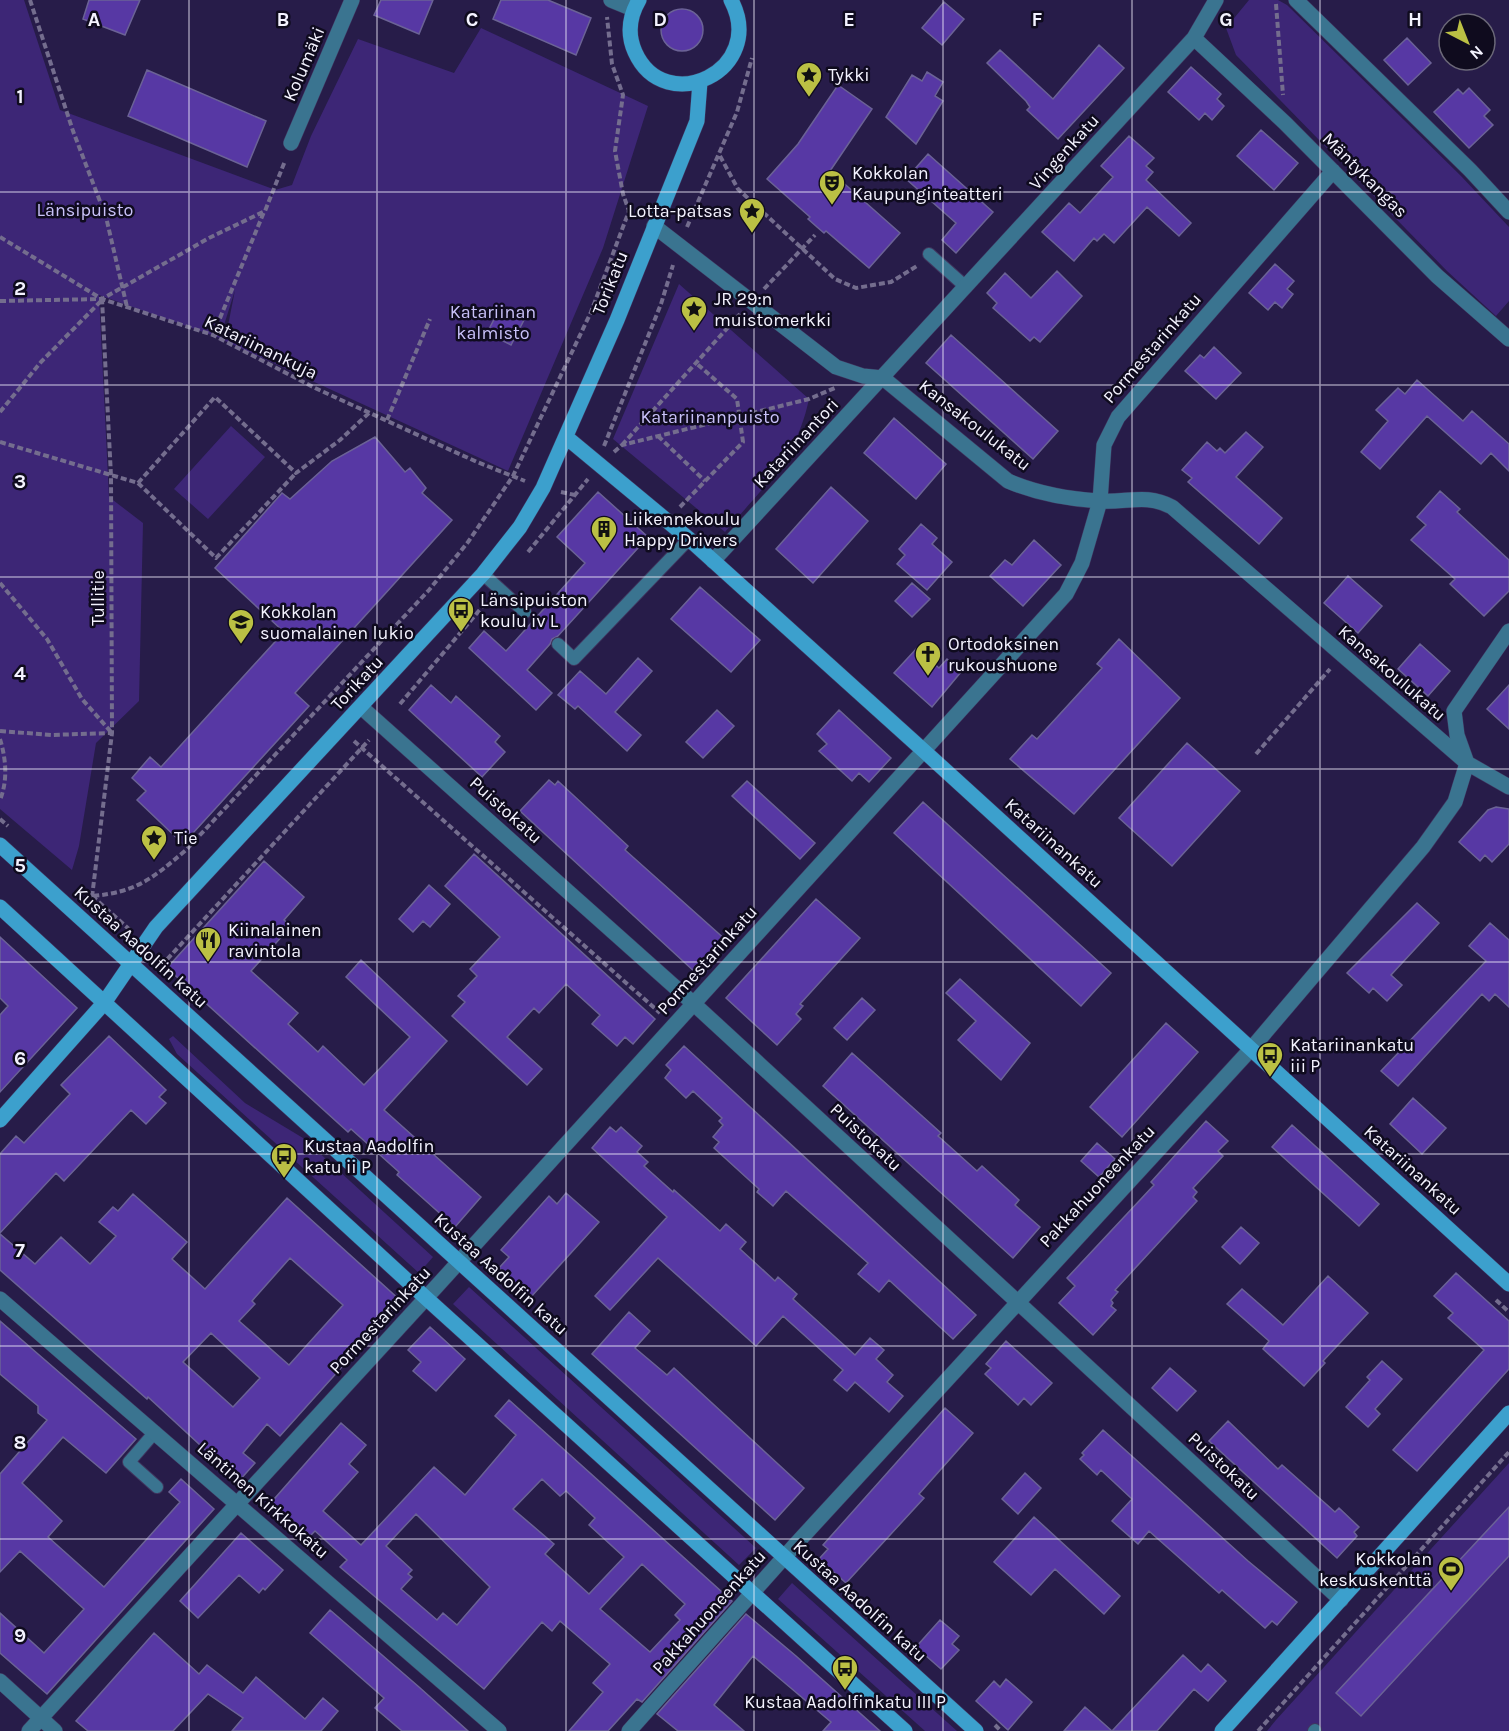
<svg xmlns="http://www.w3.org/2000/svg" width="1509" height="1731" viewBox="0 0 1509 1731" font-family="Karla,sans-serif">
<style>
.green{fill:#3d2676}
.building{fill:#5738a4;stroke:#6b6296;stroke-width:1.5;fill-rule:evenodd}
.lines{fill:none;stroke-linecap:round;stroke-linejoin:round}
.lane-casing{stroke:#40365f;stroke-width:14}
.street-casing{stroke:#40365f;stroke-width:16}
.secondary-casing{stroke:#40365f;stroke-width:16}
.path{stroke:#746d8e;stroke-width:4;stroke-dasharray:6 3;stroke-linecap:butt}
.lane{stroke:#3a7490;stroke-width:12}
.street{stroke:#3a7490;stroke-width:15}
.secondary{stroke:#3ca0cd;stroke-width:15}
.grid{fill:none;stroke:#f4f3ff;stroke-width:1.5;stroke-opacity:0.55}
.labels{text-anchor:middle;stroke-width:5;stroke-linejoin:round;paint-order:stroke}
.street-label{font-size:18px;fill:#f4f3ff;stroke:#0f0b1e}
.poi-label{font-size:18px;fill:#f4f3ff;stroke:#0f0b1e;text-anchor:start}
.park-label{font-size:18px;fill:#c9c1f9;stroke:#0f0b1e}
.grid-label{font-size:20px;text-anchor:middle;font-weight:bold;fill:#f4f3ff;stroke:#0f0b1e;stroke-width:5;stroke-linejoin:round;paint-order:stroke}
</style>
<rect width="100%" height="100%" fill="#271c49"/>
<!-- green -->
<path class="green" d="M0 0H24L60 110 273 189 269 201 275 190 292 185 311 136 358 39 454 73 481 28 648 106 603 248 508 471 225 341 235 290 220 338 99 295 109 497 143 523 139 701 96 743 79 846 72 870 0 809Z
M1249 0H1278L1287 5 1461 176 1509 227V301L1496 316 1447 271 1236 55 1226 28Z
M679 284 809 399C796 460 764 486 725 532L613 439Z
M231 426 265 457 208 519 174 489Z
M173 1036 245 1103 303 1138 433 1257 419 1273 177 1054 169 1039Z
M469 1287 756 1548 739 1565 453 1304Z
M1509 1463V1731H1267L1276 1720Z
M792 1583 957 1731H925L778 1599Z"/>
<!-- building -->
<path class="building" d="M89 0H140L125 35 83 19Z
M381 0H433L419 34 374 15Z
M501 0H548L591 18 576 55 493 19Z
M944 2 964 19 942 45 922 28Z
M661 30a21 21 0 1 1 42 0a21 21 0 1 1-42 0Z
M1407 38 1431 63 1408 85 1384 60Z
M1099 45 1124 68 1058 139 1027 110 1030 107 1026 101 987 63 1000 50 1053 99Z
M1191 67 1221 94 1217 99 1224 106 1212 120 1205 113 1199 120 1168 92Z
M147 70 266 121 247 167 128 116Z
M927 72 943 82 935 96 943 101 916 144 886 117 912 75 922 81Z
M838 85 872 109 830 171 900 233 869 268 826 231 824 233 817 227 808 219 810 217 767 179 798 144Z
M1469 88 1490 110 1484 116 1493 125 1469 148 1434 112 1458 89 1463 94Z
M1261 130 1298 163 1274 190 1237 156Z
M1129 136 1154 158 1146 166 1153 172 1146 180 1191 223 1179 236 1147 207 1114 243 1104 234 1097 241 1094 238 1074 261 1042 232 1069 203 1080 213 1113 177 1101 166Z
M928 154 993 212 956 253 942 240 956 223 906 179Z
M1275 264 1294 281 1287 289 1293 294 1282 308 1275 302 1268 310 1249 293Z
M1057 271 1082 296 1040 342 1034 337 1030 341 993 308 997 303 987 293 1005 273 1031 298Z
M501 306 525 318 511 345 487 333Z
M951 335 1058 431 1033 459 926 363Z
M1214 347 1241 373 1216 399 1185 371 1200 355 1204 358Z
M1417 380 1463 421 1472 411 1509 444V471L1491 453 1481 464 1427 416 1380 469 1361 452 1388 421 1376 410 1398 388 1405 394Z
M894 418 946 464 916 499 864 453Z
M1246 432 1263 447 1236 477 1282 518 1259 544 1188 482 1192 478 1182 470 1207 442 1217 451 1220 448 1225 453Z
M375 437 405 472 410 468 426 488 422 493 452 520 295 693 309 706 183 844 137 800 146 791 132 778 150 757 161 767 284 632 215 568 282 493 290 499 332 461Z
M831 487 868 521 813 583 776 549Z
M1440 491 1460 509 1457 512 1509 560V591L1484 616 1450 584 1455 579 1411 540 1426 525 1417 517Z
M598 492 648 537 558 636 552 639 550 644 527 670 552 693 536 710 469 648 484 631 506 651 585 563 557 537Z
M921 524 937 538 932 544 952 562 927 590 897 564 905 555 899 549Z
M1034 540 1061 565 1023 606 990 576 1005 560 1012 565Z
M1348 576 1382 606 1358 633 1324 603Z
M912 583 930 599 912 617 895 601Z
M700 587 760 640 731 672 671 619Z
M1119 639 1180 698 1074 814 1010 759 1032 735 1037 739 1102 668 1097 664Z
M1420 644 1450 671 1428 696 1398 669Z
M917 648 939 668 947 659 961 672 932 707 894 673Z
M638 658 652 671 615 712 641 735 627 751 578 706 575 709 558 695 580 671 606 694Z
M431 685 451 703 456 696 500 736 495 742 505 752 482 777 409 710Z
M1509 685V729L1487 709Z
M717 710 734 726 703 758 686 742Z
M839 710 891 758 869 782 859 773 852 781 819 751 827 744 817 734Z
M1187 743 1240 791 1172 866 1119 818Z
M549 780 555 785 558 781 628 846 625 850 727 941 697 974 520 811Z
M747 781 815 843 800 859 732 796Z
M923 802 1111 973 1081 1006 894 833Z
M1496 807 1509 809V844L1492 862 1485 855 1480 861 1459 842 1488 810Z
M474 854 655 1019 633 1044 625 1037 617 1046 592 1024 600 1015 566 984 539 1013 534 1008 507 1037 542 1069 527 1085 452 1016 465 1002 458 996 477 976 470 969 500 937 445 886Z
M264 861 304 897 284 920 291 926 251 971 298 1013 288 1024 318 1052 323 1046 364 1085 410 1037 346 977 361 960 447 1041 384 1110 481 1197 455 1227 397 1175 399 1172 351 1129 348 1132 167 968Z
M429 885 450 904 430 927 423 921 413 932 399 919Z
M816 899 860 938 800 1004 803 1006 796 1014 801 1019 777 1045 726 998Z
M1417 903 1439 923 1391 975 1402 985 1387 1001 1373 988 1369 993 1347 973Z
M1490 923 1509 940V1007L1495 994 1489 1001 1482 994 1398 1086 1381 1071 1486 961 1469 946Z
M0 937 77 1008 0 1092V1015L8 1006 0 998Z
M960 979 1030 1043 1001 1080 958 1040 976 1021 946 993Z
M862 998 875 1010 847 1040 834 1028Z
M1166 1023 1198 1052 1122 1137 1090 1107Z
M109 1036 166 1090 159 1097 166 1103 146 1124 131 1110 64 1181 56 1173 0 1233V1154L16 1136 24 1143 70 1094 61 1085Z
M684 1046 976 1315 953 1339 889 1280 879 1292 858 1274 868 1263 786 1191 773 1206 757 1192 759 1189 714 1148 719 1142 713 1137 723 1125 719 1121 722 1118 693 1091 686 1098 665 1078 671 1070 666 1065Z
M852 1053 941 1133 938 1136 977 1171 982 1166 1019 1200 1015 1205 1040 1227 1013 1258 823 1086Z
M1413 1098 1446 1128 1422 1154 1390 1124Z
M1206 1121 1228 1141 1218 1151 1223 1156 1193 1188 1197 1192 1193 1197 1197 1201 1115 1290 1118 1292 1111 1300 1113 1303 1111 1306 1116 1310 1093 1335 1059 1303 1075 1286 1067 1278 1154 1185 1151 1182Z
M1292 1125 1379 1204 1359 1226 1272 1147Z
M610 1127 616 1132 621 1127 642 1146 637 1152 648 1162 644 1166 673 1192 674 1190 720 1231 726 1224 746 1242 740 1249 775 1281 778 1277 797 1294 793 1299 855 1355 870 1338 884 1350 876 1359 893 1375 887 1382 903 1396 889 1412 855 1382 847 1391 834 1380 843 1370 783 1316 756 1346 658 1258 610 1310 595 1296 667 1217 592 1148Z
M1097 1143 1115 1159 1099 1177 1081 1161Z
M566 1193 599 1222 531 1297 499 1268 509 1257 501 1250 549 1196 557 1204Z
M133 1194 187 1242 172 1259 205 1289 287 1198 401 1301 280 1436 267 1424 243 1453 255 1463 239 1481 148 1397 147 1399 0 1270V1234L35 1264 61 1237 90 1264 116 1236 99 1222 113 1207 118 1211ZM290 1258 343 1305 289 1365 239 1321 255 1304 252 1301ZM211 1333 260 1378 233 1407 183 1362Z
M1241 1227 1259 1243 1240 1264 1222 1247Z
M1456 1273 1509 1321V1369L1417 1471 1393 1450 1484 1350 1448 1318 1453 1313 1434 1296Z
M1328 1276 1368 1313 1323 1361 1325 1363 1304 1386 1263 1349 1269 1341 1227 1304 1242 1289 1283 1325Z
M629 1312 650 1331 635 1348 667 1375 674 1368 804 1488 775 1520 592 1354Z
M0 1321 136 1439 106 1473 63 1437 22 1483 62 1521 48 1537 104 1587 180 1502 169 1492 181 1479 214 1509 47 1694 0 1653V1613L44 1653 84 1609 20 1551 0 1572V1474L47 1420 38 1413V1406L0 1374Z
M430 1327 465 1359 436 1391 413 1371 421 1362 408 1350Z
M1006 1341 1052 1383 1031 1405 1024 1398 1018 1405 985 1374 991 1368 986 1364Z
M1382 1361 1402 1379 1375 1409 1380 1414 1368 1427 1346 1407 1370 1380 1367 1377Z
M1170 1368 1196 1391 1177 1411 1152 1388Z
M509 1400 732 1601 642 1702 637 1699 608 1731H569L603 1692 593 1683 610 1664 560 1621 552 1631 542 1622 484 1689 340 1567 347 1560 315 1531 307 1539 268 1506 341 1423 366 1445 349 1464 358 1472 323 1511 361 1545 434 1467 465 1495 516 1435 495 1416ZM542 1479 560 1496 566 1491 595 1518 589 1525 624 1557 589 1594 545 1554 554 1544 513 1509ZM416 1514 490 1587 457 1625 443 1613 437 1620 401 1589 412 1577 408 1574 412 1570 386 1546ZM642 1564 685 1604 675 1615 680 1620 650 1652 600 1609Z
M945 1408 973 1433 919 1494 924 1498 846 1583 819 1559 828 1549 823 1545Z
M1228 1421 1278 1469 1282 1465 1335 1512 1339 1508 1359 1527 1354 1532 1357 1536 1337 1558 1209 1441Z
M1103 1430 1248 1561 1297 1602 1277 1625 1272 1621 1265 1628 1222 1590 1219 1593 1149 1531 1138 1544 1112 1521 1132 1499 1101 1470 1097 1475 1080 1459 1084 1455 1082 1453Z
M1025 1473 1041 1488 1018 1514 1002 1499Z
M1509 1507V1556L1361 1716 1336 1693Z
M1034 1517 1120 1596 1104 1614 1055 1569 1031 1595 994 1562Z
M241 1533 283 1570 265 1590 263 1588 259 1593 239 1575 198 1618 180 1601Z
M330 1610 419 1687 468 1731H402L375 1708 384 1698 310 1633Z
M746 1614 796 1656 880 1731H823L831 1722 753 1656 714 1705 744 1731H678L657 1714Z
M940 1620 959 1636 952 1644 959 1650 941 1669 916 1647Z
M154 1633 199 1674 207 1665 243 1693 256 1677 305 1719 323 1698 338 1711 321 1731H232L243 1718 208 1694 173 1731H88L76 1721Z
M1183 1655 1201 1672 1208 1664 1226 1681 1208 1701 1194 1689 1157 1731H1064L1085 1707 1112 1731Z
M1006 1679 1032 1702 1008 1730 976 1701 994 1681 1000 1687Z"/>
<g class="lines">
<!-- lane casing -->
<g class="lane-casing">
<path id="lane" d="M929 254 966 287
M483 574 525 612
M558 644 574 659 689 539
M155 1432 129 1462 157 1487
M1314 1731 1315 1730"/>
</g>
<!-- street casing -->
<g class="street-casing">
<path id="street" d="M611 0 633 9
M1296 0 1470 170 1509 212
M1194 38 1285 123 1437 276 1509 339
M291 143 352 0
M654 226 836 367 863 376 883 378 1008 481C1036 493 1069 499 1099 501 1127 503 1146 493 1172 507L1467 763 1509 787
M713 561 1194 38 1216 0
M361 707 694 1004 1341 1600
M0 1299 499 1731
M0 1681 55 1731
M29 1731 426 1298 1066 594 1082 563 1100 501 1104 445 1118 417 1333 171
M629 1731 795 1545 1251 1049 1423 847 1455 802 1467 763 1457 735 1454 711 1509 631"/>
</g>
<!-- secondary casing -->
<g class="secondary-casing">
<path id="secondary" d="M639 0C629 17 627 34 635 52 665 119 768 70 731 0
M566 437 689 539 924 751 1509 1284
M0 845 976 1731
M0 907 426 1298 905 1731
M0 1120 104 1003 156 927 483 574 520 527 543 488 617 320 697 121 700 82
M1222 1731 1509 1413"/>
</g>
<!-- path -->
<path class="path" d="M30 0 73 131 106 217 127 307
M1276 4 1283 95
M720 156 738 189 835 279 856 288 891 282 917 266
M687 227 737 112 752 58
M0 237 102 299 213 335 315 388 477 462 525 481
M764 289 815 235
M0 301 102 299 209 238 265 211 285 161
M213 335 264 212
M0 412 41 362 102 300
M387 420 430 319
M658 436 705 481
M0 442 138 483 215 397 296 473 340 440 369 413
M622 445 740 314
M604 446 661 304 673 265
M614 452 622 445 809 399 837 387
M138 483 216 558 296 473
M561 492 575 495
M680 507 743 442 737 399 696 363
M528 552 588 479
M0 583 47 639 82 699 112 733
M400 704 483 606
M0 731 51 735 111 733
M0 739C6 759 8 780 0 800
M354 741 660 1013
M1256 754 1330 669
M0 819 8 826
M84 892 92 896 131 931
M93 896C137 892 153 878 186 850L429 590 468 542 513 476 591 312 629 211 623 194 615 151 623 95 612 64 607 17
M92 897 112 733 111 476 102 299
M161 966 369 740
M1496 1300 1509 1312
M995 1725 1001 1731
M1258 1731 1509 1452"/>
<!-- lane -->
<use href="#lane" class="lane"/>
<!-- street -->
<use href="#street" class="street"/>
<!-- secondary -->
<use href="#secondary" class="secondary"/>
</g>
<!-- grid -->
<path class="grid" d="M189 0V1731M377 0V1731M566 0V1731M754 0V1731M943 0V1731M1132 0V1731M1320 0V1731M0 192H1509M0 385H1509M0 577H1509M0 769H1509M0 962H1509M0 1154H1509M0 1346H1509M0 1539H1509"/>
<!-- icons -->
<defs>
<g id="sight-pin" transform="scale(1.35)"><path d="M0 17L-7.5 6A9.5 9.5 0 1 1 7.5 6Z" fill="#bbc044" stroke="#0f0b1e"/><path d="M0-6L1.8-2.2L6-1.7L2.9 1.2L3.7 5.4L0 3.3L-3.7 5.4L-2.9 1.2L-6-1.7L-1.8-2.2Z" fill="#111"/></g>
<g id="theatre-pin" transform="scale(1.35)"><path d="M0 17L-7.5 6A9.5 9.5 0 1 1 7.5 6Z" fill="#bbc044" stroke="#0f0b1e"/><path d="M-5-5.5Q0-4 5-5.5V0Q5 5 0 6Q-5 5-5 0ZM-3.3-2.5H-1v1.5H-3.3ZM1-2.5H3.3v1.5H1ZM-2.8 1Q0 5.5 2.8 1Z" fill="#111"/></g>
<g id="building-pin" transform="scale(1.35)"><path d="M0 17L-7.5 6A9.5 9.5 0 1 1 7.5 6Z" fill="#bbc044" stroke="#0f0b1e"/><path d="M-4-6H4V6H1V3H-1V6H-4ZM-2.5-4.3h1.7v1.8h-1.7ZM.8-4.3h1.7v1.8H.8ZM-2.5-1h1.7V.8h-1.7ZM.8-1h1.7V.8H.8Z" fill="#111"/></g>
<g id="bus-pin" transform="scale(1.35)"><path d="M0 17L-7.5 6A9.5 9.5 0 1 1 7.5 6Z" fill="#bbc044" stroke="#0f0b1e"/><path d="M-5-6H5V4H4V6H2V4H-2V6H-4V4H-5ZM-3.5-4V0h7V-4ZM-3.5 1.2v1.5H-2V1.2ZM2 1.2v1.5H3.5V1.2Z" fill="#111"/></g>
<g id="school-pin" transform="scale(1.35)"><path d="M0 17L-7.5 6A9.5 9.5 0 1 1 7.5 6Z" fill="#bbc044" stroke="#0f0b1e"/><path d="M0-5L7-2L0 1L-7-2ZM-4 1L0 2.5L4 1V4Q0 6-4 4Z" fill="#111"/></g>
<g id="church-pin" transform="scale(1.35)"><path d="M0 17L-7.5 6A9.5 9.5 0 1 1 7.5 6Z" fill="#bbc044" stroke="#0f0b1e"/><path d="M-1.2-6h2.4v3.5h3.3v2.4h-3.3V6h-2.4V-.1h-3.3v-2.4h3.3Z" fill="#111"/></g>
<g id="restaurant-pin" transform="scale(1.35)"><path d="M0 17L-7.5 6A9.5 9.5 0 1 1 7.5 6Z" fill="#bbc044" stroke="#0f0b1e"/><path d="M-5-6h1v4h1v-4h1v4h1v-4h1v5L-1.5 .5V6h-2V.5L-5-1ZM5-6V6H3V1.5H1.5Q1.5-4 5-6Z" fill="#111"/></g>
<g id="stadium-pin" transform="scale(1.35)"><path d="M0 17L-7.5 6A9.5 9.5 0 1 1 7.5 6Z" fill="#bbc044" stroke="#0f0b1e"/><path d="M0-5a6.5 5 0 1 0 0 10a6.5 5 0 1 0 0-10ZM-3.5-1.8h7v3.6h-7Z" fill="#111"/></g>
</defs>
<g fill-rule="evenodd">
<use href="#sight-pin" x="809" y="75"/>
<use href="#theatre-pin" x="832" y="183"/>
<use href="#sight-pin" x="752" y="211"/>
<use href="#sight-pin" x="694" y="309"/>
<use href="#building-pin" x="604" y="529"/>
<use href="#bus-pin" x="461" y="610"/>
<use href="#school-pin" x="241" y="622"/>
<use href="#church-pin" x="928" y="654"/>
<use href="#sight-pin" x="154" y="838"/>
<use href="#restaurant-pin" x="208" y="940"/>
<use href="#bus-pin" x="1270" y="1055"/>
<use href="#bus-pin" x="284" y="1156"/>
<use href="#stadium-pin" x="1451" y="1569"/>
<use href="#bus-pin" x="845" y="1668"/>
</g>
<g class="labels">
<!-- street labels -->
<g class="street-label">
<text transform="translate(304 64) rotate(-67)" y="6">Kolumäki</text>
<text transform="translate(1064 152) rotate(-48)" y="6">Vingenkatu</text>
<text transform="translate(1365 175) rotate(45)" y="6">Mäntykangas</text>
<text transform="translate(610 283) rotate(-68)" y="6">Torikatu</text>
<text transform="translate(261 347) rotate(26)" y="6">Katariinankuja</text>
<text transform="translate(1152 348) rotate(-49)" y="6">Pormestarinkatu</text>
<text transform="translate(975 425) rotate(38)" y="6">Kansakoulukatu</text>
<text transform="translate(796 443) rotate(-47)" y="6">Katariinantori</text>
<text transform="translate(98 598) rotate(-90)" y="6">Tullitie</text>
<text transform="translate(1392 673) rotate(41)" y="6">Kansakoulukatu</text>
<text transform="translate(357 683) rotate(-47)" y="6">Torikatu</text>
<text transform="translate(506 810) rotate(42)" y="6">Puistokatu</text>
<text transform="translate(1054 843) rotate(42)" y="6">Katariinankatu</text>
<text transform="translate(141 947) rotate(42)" y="6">Kustaa Aadolfin katu</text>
<text transform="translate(707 960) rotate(-48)" y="6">Pormestarinkatu</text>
<text transform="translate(866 1137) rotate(43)" y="6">Puistokatu</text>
<text transform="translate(1413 1170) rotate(42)" y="6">Katariinankatu</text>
<text transform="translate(1097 1186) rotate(-47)" y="6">Pakkahuoneenkatu</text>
<text transform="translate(501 1274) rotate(42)" y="6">Kustaa Aadolfin katu</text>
<text transform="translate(380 1320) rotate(-47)" y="6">Pormestarinkatu</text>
<text transform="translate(1224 1466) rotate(43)" y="6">Puistokatu</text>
<text transform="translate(263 1500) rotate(41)" y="6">Läntinen Kirkkokatu</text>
<text transform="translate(860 1601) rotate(42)" y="6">Kustaa Aadolfin katu</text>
<text transform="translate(709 1612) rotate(-48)" y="6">Pakkahuoneenkatu</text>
</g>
<!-- poi labels -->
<g class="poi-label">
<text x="828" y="81">Tykki</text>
<text x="852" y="179">Kokkolan<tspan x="852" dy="21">Kaupunginteatteri</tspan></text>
<text x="732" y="217" text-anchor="end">Lotta-patsas</text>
<text x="714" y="305">JR 29:n<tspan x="714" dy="21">muistomerkki</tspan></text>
<text x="624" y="525">Liikennekoulu<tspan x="624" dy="21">Happy Drivers</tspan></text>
<text x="480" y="606">Länsipuiston<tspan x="480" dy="21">koulu iv L</tspan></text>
<text x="260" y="618">Kokkolan<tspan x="260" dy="21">suomalainen lukio</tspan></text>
<text x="948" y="650">Ortodoksinen<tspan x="948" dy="21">rukoushuone</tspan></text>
<text x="174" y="844">Tie</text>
<text x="228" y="936">Kiinalainen<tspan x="228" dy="21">ravintola</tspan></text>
<text x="1290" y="1051">Katariinankatu<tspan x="1290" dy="21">iii P</tspan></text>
<text x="304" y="1152">Kustaa Aadolfin<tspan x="304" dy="21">katu ii P</tspan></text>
<text x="1432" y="1565" text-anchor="end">Kokkolan<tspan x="1432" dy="21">keskuskenttä</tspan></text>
<text x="845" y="1708" text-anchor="middle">Kustaa Aadolfinkatu III P</text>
</g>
<!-- park labels -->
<g class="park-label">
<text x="85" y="216">Länsipuisto</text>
<text x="493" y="318">Katariinan<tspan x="493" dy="21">kalmisto</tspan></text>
<text x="710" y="423">Katariinanpuisto</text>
</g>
</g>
<g class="grid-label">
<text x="94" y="26">A</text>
<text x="283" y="26">B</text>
<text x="472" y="26">C</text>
<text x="660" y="26">D</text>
<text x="849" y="26">E</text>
<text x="1037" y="26">F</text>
<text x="1226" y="26">G</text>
<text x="1415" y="26">H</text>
<text x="20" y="103">1</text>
<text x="20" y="295">2</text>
<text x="20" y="488">3</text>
<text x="20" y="680">4</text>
<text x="20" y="872">5</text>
<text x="20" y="1065">6</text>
<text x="20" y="1257">7</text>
<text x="20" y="1449">8</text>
<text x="20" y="1642">9</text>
</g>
<!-- north arrow -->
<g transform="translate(1467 42) rotate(138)"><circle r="28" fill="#0f0b1e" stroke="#6b6878" stroke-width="1.5"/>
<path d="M0-4.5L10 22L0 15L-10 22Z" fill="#bbc044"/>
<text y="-9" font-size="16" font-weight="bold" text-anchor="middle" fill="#f4f3ff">N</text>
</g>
</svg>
